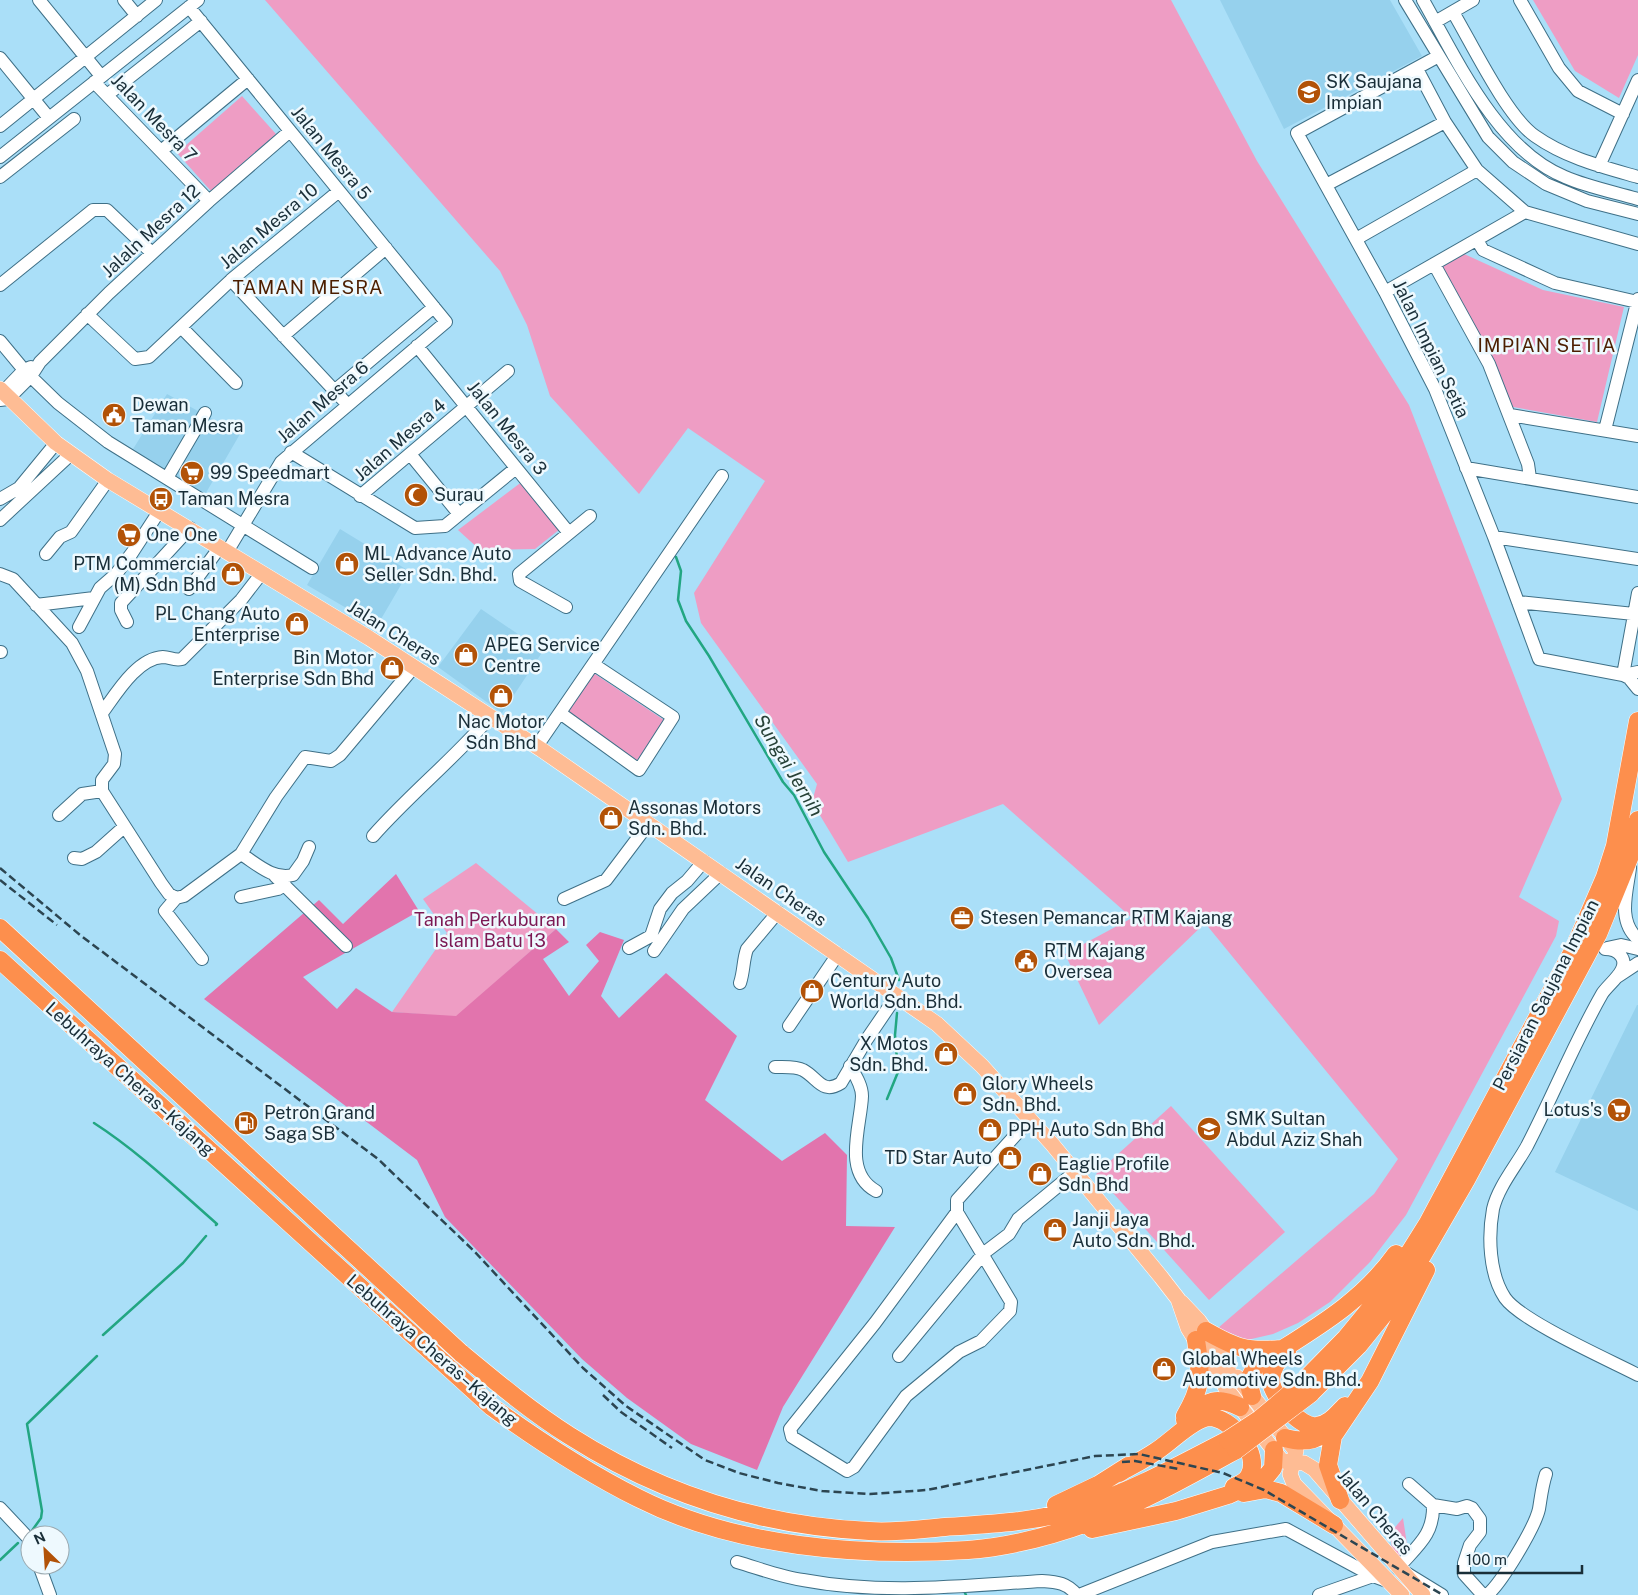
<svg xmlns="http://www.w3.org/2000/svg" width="1638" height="1595" viewBox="0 0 1638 1595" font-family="'Public Sans',sans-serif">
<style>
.built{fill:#96d1ed}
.green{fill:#ee9dc4}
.forest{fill:#e274ad}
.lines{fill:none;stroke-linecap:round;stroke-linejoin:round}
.stream{stroke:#22a682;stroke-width:2.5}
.minor-casing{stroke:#3f7087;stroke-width:14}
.major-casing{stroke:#fff;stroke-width:16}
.highway-casing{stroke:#fff;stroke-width:19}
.minor{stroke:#fff;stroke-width:12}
.major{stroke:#febc94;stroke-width:15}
.highway{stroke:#fd8f4d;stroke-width:18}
.rail{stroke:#2c4551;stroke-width:2.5;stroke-dasharray:8 4;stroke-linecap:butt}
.highway-bridge-casing{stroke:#fff;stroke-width:19;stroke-linecap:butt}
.highway-bridge{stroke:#fd8f4d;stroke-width:18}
.labels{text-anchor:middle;stroke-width:5;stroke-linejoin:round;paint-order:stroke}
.poi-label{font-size:18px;fill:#192e38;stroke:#eef9fe;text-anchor:start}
.street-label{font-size:18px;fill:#192e38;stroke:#eef9fe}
.park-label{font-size:18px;fill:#7c1853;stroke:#eef9fe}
.neighbourhood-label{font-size:19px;letter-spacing:1px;fill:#4c1e00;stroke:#eef9fe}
.water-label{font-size:19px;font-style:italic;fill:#274238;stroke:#eef9fe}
</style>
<rect width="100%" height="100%" fill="#aadff8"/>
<!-- built -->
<path class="built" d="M1220 0H1390L1422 56 1284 129Z
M167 394 240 434 203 498 130 454Z
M340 529 409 571 377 626 307 585Z
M481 609 543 651 502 713 438 667Z
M1637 1005H1638V1211L1555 1172Z"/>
<!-- green -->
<path class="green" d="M265 0H1171L1257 161 1409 405 1562 799 1519 897 1559 921 1556 936 1406 1215 1370 1262 1330 1302 1298 1323 1273 1334 1247 1340 1218 1328 1374 1194 1398 1159 1205 923 1099 1025 1065 954 1132 918 1003 804 848 862 812 802 817 784 701 623 694 593 765 481 688 428 639 494 550 396 527 325 500 271Z
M1533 0H1638V55L1619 98 1575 71Z
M242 96 276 134 211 191 177 153Z
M1462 253 1543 290 1624 307 1597 422 1513 407 1442 266Z
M523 481 560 529 535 549 480 550 458 530Z
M592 672 664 720 636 762 564 713Z
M476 863 556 929 456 1017 392 1012 447 933 423 899Z
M1171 1106 1285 1232 1209 1300 1096 1174Z
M1403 1518 1408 1551 1400 1560 1392 1550 1390 1533Z"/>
<!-- forest -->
<path class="forest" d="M396 874 419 911 303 977 337 1009 356 988 392 1012 456 1016 556 929 569 942 543 959 569 996 599 961 586 945 600 932 624 940 601 996 619 1018 666 973 737 1036 705 1100 782 1161 825 1133 847 1155 846 1226 895 1227 783 1407 757 1470 691 1444 627 1398 582 1359 445 1217 417 1160 204 999 319 900 343 924Z"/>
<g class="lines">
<!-- stream -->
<path class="stream" d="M676 557 681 571 678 600 686 621 709 656 783 782 794 795 824 852 868 918 891 958 899 980
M887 1099 898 1072 895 1035 897 1013
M94 1123C139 1152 177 1189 217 1224L216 1225
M103 1335 183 1263 206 1236
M31 1532 41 1518 42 1511 27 1424 97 1356
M0 1560 18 1543
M965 1593 966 1595"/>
<!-- minor casing -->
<g class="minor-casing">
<path id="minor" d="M39 0 101 76
M124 0 137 16
M1405 0 1488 137 1513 162 1546 184 1587 201 1638 214
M1423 0C1457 60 1498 150 1565 177 1588 187 1614 192 1638 199
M1520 0 1559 68 1578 91 1623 114
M189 7 446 322 281 462 227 552
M1453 12C1472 44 1507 117 1535 136 1566 158 1603 167 1638 177
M1435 22 1473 0
M1437 57 1297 133 1385 292 1435 389 1494 537 1539 659 1623 675 1638 672
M0 58 49 118
M1417 69 1445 122 1477 170 1525 212 1638 244
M94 82 209 201
M107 95 201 21
M0 126 156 0
M161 151 248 79
M0 157 198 0
M1599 166 1638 80
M0 177 74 119
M1326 185 1445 122
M1356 239 1477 170
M1477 240 1483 250 1555 283 1637 302
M1434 264 1489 364 1528 464 1530 478
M231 280 347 404
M0 285 93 210H107L152 253
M1385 292 1525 212
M87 314 135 359 149 357 231 280 339 191
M181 327 236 383
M283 336 386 248
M0 341 24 370 58 403 108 442 312 568
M417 346 569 533
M334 391 434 307
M0 395 24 370 31 367
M0 400 8 399 31 376 40 362 109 293 209 201 290 131
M1510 415 1638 436
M1605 430 1638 299
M291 452 415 528 445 526 516 468
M410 454 459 514
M1466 468 1638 497
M167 478 205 413
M360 496 508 371
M0 499 19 488 56 443
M0 520 71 454
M1494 537 1638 559
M46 554 60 537 71 532 108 480
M0 574 13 579 72 643 87 671 115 754 114 764 102 780V791L82 794 59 815
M189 589 220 547
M1518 602 1634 614
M36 605 94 598
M566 607 520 581 519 574 590 516
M127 622 121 610V603L190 528
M79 627 100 588 116 574 132 553 160 510
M0 652H1
M1623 675 1638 593
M1623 675 1629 678 1638 689
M102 713C116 694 137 658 163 657 170 657 174 661 182 659L241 600 261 574
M560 713 639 770 673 717 593 664
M537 746 722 476
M102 791 161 883 169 894 176 898
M373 836C410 794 454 759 491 716
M241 854C257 864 273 880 293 875L303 861 309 847
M74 858 82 859 96 852 124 827
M1630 868C1627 892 1617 921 1638 939
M275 876 346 946
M241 897 278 889 285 885
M564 899 606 880 649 823
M629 948 651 936 660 909 672 893 687 881 704 861
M1607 948 1621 945 1638 949
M1605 949C1611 949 1617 950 1621 956 1631 969 1608 984 1602 994 1574 1043 1553 1096 1527 1146 1516 1166 1498 1187 1493 1209 1488 1236 1489 1274 1505 1298 1521 1321 1609 1360 1638 1375
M654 951 683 909 721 873
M202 959 165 911 176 898 184 896 241 854 276 797 305 757 331 761 340 755 414 667
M1617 977 1638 963
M740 983C744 971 743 960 747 949L778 912
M789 1026 838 954
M850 1066C855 1075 862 1085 862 1096 861 1126 842 1172 876 1191
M775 1067C783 1067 796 1066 803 1070 818 1078 822 1095 841 1083L867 1039 897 995
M957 1212 875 1323 790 1429 792 1437 847 1471 854 1467 906 1396 959 1352 981 1341 1010 1311 1011 1302 957 1212V1200L1029 1120
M899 1356 984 1253 1009 1234 1018 1219 1075 1172
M1409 1484 1433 1505C1434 1535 1417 1546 1398 1568L1442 1595
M1433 1505 1457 1509 1467 1506 1472 1508 1480 1519V1532L1470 1545 1464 1563V1574L1483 1595
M0 1508 30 1540
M737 1562C758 1568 781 1577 803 1580 883 1595 962 1586 1042 1581 1058 1582 1067 1583 1077 1595
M39 1565 50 1595
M1079 1595 1212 1542 1286 1529 1373 1576 1389 1582
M1319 1595 1373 1576
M1487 1595C1501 1584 1535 1527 1539 1509 1541 1497 1542 1486 1546 1474"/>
</g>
<!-- major casing -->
<g class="major-casing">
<path id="major" d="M0 389 56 443 108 480 369 638 542 750 937 1024 982 1066 1052 1144 1161 1277 1178 1299 1188 1328 1215 1372 1221 1376 1237 1377 1296 1451 1290 1474 1294 1484 1402 1595
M1181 1302 1199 1321 1229 1363 1225 1387 1282 1461 1304 1463 1314 1469 1423 1595"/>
</g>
<!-- highway casing -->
<g class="highway-casing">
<path id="highway" d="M0 928 461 1353C496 1382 532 1412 570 1436 661 1494 763 1526 869 1531 894 1533 920 1529 945 1527 992 1524 1039 1522 1084 1507 1135 1490 1181 1464 1228 1440
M0 960 492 1407C539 1441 586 1472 638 1498 735 1547 860 1557 968 1550 1009 1547 1054 1535 1092 1521 1143 1502 1189 1476 1236 1450
M1206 1331C1236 1348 1246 1352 1281 1349
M1287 1352C1278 1359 1271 1368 1271 1381 1272 1396 1301 1429 1317 1426 1330 1424 1337 1414 1345 1406
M1298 1387 1346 1338 1388 1287 1428 1223 1573 951 1605 877 1615 846 1638 721
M1310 1394 1358 1346 1400 1294 1466 1180 1598 934 1632 851 1638 820
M1252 1396 1248 1381 1256 1366C1308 1332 1359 1306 1396 1254
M1185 1416C1203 1385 1201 1375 1196 1340
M1185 1420C1207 1403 1212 1394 1240 1407
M1285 1438C1308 1444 1319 1440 1336 1424
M1119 1473C1131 1466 1143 1460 1155 1452 1170 1443 1193 1418 1209 1417 1231 1417 1262 1454 1249 1476 1246 1482 1240 1484 1234 1487
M1244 1493 1266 1489 1281 1493 1334 1525
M1340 1500 1328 1465 1333 1436 1370 1381 1426 1270
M1056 1505 1098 1485 1128 1466
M1092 1529 1176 1511 1228 1495 1265 1478 1273 1468 1274 1450"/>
</g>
<!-- minor -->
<use href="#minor" class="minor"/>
<!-- major -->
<use href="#major" class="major"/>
<!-- highway -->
<use href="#highway" class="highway"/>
<!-- rail -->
<path class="rail" d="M0 868 80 935 378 1159 474 1251 583 1368 626 1406 705 1460 739 1473 778 1483 822 1491 870 1494 927 1490 1095 1456 1139 1454 1223 1473 1264 1490 1443 1595
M0 880 57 925
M603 1395 621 1412 672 1448
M1122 1462 1135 1461 1179 1469"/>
<!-- highway-bridge casing -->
<g class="highway-bridge-casing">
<path id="highway-bridge" d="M1228 1440 1260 1419 1298 1387
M1236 1450 1310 1394"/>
</g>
<!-- highway-bridge -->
<use href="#highway-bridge" class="highway-bridge"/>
</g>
<!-- icons -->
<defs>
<g id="school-disc" transform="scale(1.25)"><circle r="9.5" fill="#b25207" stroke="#eef9fe"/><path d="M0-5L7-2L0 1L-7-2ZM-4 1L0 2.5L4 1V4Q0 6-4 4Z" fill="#fff"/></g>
<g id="civic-disc" transform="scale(1.25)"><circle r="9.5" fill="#b25207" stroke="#eef9fe"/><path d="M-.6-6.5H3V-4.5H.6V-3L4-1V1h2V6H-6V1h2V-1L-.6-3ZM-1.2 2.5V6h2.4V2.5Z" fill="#fff"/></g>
<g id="supermarket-disc" transform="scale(1.25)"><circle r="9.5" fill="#b25207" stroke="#eef9fe"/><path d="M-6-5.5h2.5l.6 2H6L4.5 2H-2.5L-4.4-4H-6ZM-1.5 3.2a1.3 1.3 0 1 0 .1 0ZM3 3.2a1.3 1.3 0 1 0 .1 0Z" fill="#fff"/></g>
<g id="mosque-disc" transform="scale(1.25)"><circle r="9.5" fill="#b25207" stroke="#eef9fe"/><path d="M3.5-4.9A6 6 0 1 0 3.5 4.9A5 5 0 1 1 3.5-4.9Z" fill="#fff"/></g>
<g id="bus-disc" transform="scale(1.25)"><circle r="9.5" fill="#b25207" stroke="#eef9fe"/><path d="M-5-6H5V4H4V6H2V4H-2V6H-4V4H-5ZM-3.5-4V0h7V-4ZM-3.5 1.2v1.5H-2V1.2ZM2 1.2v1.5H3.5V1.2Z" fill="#fff"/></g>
<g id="shop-disc" transform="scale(1.25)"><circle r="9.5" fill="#b25207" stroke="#eef9fe"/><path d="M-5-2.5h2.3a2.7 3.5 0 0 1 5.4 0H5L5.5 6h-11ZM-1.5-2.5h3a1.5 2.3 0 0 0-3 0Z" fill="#fff"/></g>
<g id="office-disc" transform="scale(1.25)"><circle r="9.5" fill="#b25207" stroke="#eef9fe"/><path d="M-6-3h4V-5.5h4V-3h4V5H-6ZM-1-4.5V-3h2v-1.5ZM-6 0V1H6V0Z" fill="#fff"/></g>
<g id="fuel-disc" transform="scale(1.25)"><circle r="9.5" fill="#b25207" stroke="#eef9fe"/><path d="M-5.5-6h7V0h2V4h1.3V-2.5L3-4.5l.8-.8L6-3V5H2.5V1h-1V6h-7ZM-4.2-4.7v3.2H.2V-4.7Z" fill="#fff"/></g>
</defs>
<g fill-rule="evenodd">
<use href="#school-disc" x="1309" y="92"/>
<use href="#civic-disc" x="114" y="415"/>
<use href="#supermarket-disc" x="192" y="473"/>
<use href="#mosque-disc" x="416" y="495"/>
<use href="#bus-disc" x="161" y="499"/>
<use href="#supermarket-disc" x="129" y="535"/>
<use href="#shop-disc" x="347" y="564"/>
<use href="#shop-disc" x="233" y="574"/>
<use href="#shop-disc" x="297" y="624"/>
<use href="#shop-disc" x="466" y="655"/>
<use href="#shop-disc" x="392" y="668"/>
<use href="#shop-disc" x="501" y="696"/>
<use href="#shop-disc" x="611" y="818"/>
<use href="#office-disc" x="962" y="918"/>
<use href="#civic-disc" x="1026" y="961"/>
<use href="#shop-disc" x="812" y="991"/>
<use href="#shop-disc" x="946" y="1054"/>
<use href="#shop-disc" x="965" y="1094"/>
<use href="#supermarket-disc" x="1619" y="1110"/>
<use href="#fuel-disc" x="246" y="1123"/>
<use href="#school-disc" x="1209" y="1129"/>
<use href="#shop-disc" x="990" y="1130"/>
<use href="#shop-disc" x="1010" y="1158"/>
<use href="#shop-disc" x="1040" y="1174"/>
<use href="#shop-disc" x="1055" y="1230"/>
<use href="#shop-disc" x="1164" y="1369"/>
</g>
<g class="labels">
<!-- poi labels -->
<g class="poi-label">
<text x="1326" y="88">SK Saujana<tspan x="1326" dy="21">Impian</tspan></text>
<text x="132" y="411">Dewan<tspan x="132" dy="21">Taman Mesra</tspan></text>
<text x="210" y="479">99 Speedmart</text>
<text x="434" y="501">Surau</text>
<text x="178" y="505">Taman Mesra</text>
<text x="146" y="541">One One</text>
<text x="364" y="560">ML Advance Auto<tspan x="364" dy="21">Seller Sdn. Bhd.</tspan></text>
<text x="216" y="570" text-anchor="end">PTM Commercial<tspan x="216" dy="21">(M) Sdn Bhd</tspan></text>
<text x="280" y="620" text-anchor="end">PL Chang Auto<tspan x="280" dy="21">Enterprise</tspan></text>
<text x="484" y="651">APEG Service<tspan x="484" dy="21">Centre</tspan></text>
<text x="374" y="664" text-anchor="end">Bin Motor<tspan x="374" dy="21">Enterprise Sdn Bhd</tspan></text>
<text x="501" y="728" text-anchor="middle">Nac Motor<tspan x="501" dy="21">Sdn Bhd</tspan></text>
<text x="628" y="814">Assonas Motors<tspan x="628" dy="21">Sdn. Bhd.</tspan></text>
<text x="980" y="924">Stesen Pemancar RTM Kajang</text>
<text x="1044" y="957">RTM Kajang<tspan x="1044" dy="21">Oversea</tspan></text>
<text x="830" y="987">Century Auto<tspan x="830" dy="21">World Sdn. Bhd.</tspan></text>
<text x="928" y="1050" text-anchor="end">X Motos<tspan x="928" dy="21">Sdn. Bhd.</tspan></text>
<text x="982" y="1090">Glory Wheels<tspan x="982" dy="21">Sdn. Bhd.</tspan></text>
<text x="1602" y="1116" text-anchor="end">Lotus's</text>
<text x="264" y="1119">Petron Grand<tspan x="264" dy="21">Saga SB</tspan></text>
<text x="1226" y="1125">SMK Sultan<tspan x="1226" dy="21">Abdul Aziz Shah</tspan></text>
<text x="1008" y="1136">PPH Auto Sdn Bhd</text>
<text x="992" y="1164" text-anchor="end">TD Star Auto</text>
<text x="1058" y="1170">Eaglie Profile<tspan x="1058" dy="21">Sdn Bhd</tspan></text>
<text x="1072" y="1226">Janji Jaya<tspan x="1072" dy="21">Auto Sdn. Bhd.</tspan></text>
<text x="1182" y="1365">Global Wheels<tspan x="1182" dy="21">Automotive Sdn. Bhd.</tspan></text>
</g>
<!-- street labels -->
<g class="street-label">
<text transform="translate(154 118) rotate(46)" y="6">Jalan Mesra 7</text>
<text transform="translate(331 153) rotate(51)" y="6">Jalan Mesra 5</text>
<text transform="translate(269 226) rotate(-40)" y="6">Jalan Mesra 10</text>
<text transform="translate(151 231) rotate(-43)" y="6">Jalaln Mesra 12</text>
<text transform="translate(1431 349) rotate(64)" y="6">Jalan Impian Setia</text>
<text transform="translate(323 402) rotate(-41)" y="6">Jalan Mesra 6</text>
<text transform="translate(507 428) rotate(51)" y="6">Jalan Mesra 3</text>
<text transform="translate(400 440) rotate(-41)" y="6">Jalan Mesra 4</text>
<text transform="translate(394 633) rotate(32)" y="6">Jalan Cheras</text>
<text transform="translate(781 892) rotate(35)" y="6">Jalan Cheras</text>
<text transform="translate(1546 995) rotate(-63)" y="6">Persiaran Saujana Impian</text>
<text transform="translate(130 1079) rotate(42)" y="6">Lebuhraya Cheras–Kajang</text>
<text transform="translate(432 1350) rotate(41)" y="6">Lebuhraya Cheras–Kajang</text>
<text transform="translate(1375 1512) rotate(50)" y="6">Jalan Cheras</text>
</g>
<!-- park labels -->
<g class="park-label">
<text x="490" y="926">Tanah Perkuburan<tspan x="490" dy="21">Islam Batu 13</tspan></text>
</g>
<!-- neighbourhood labels -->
<g class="neighbourhood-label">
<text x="308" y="294">TAMAN MESRA</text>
<text x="1547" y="352">IMPIAN SETIA</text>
</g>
<!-- water labels -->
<g class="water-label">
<text transform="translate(789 765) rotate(59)" y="7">Sungai Jernih</text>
</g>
</g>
<!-- north arrow -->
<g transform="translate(45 1550) rotate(335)"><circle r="24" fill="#eef9fe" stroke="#99a8af"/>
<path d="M0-4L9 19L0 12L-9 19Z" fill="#b25207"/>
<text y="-8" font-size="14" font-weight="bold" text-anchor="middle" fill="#192e38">N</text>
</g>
<!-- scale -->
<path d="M1458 1565v8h124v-8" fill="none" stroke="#192e38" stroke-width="2.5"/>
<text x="1466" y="1565" font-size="15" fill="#192e38" stroke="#eef9fe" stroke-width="4" paint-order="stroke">100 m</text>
</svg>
